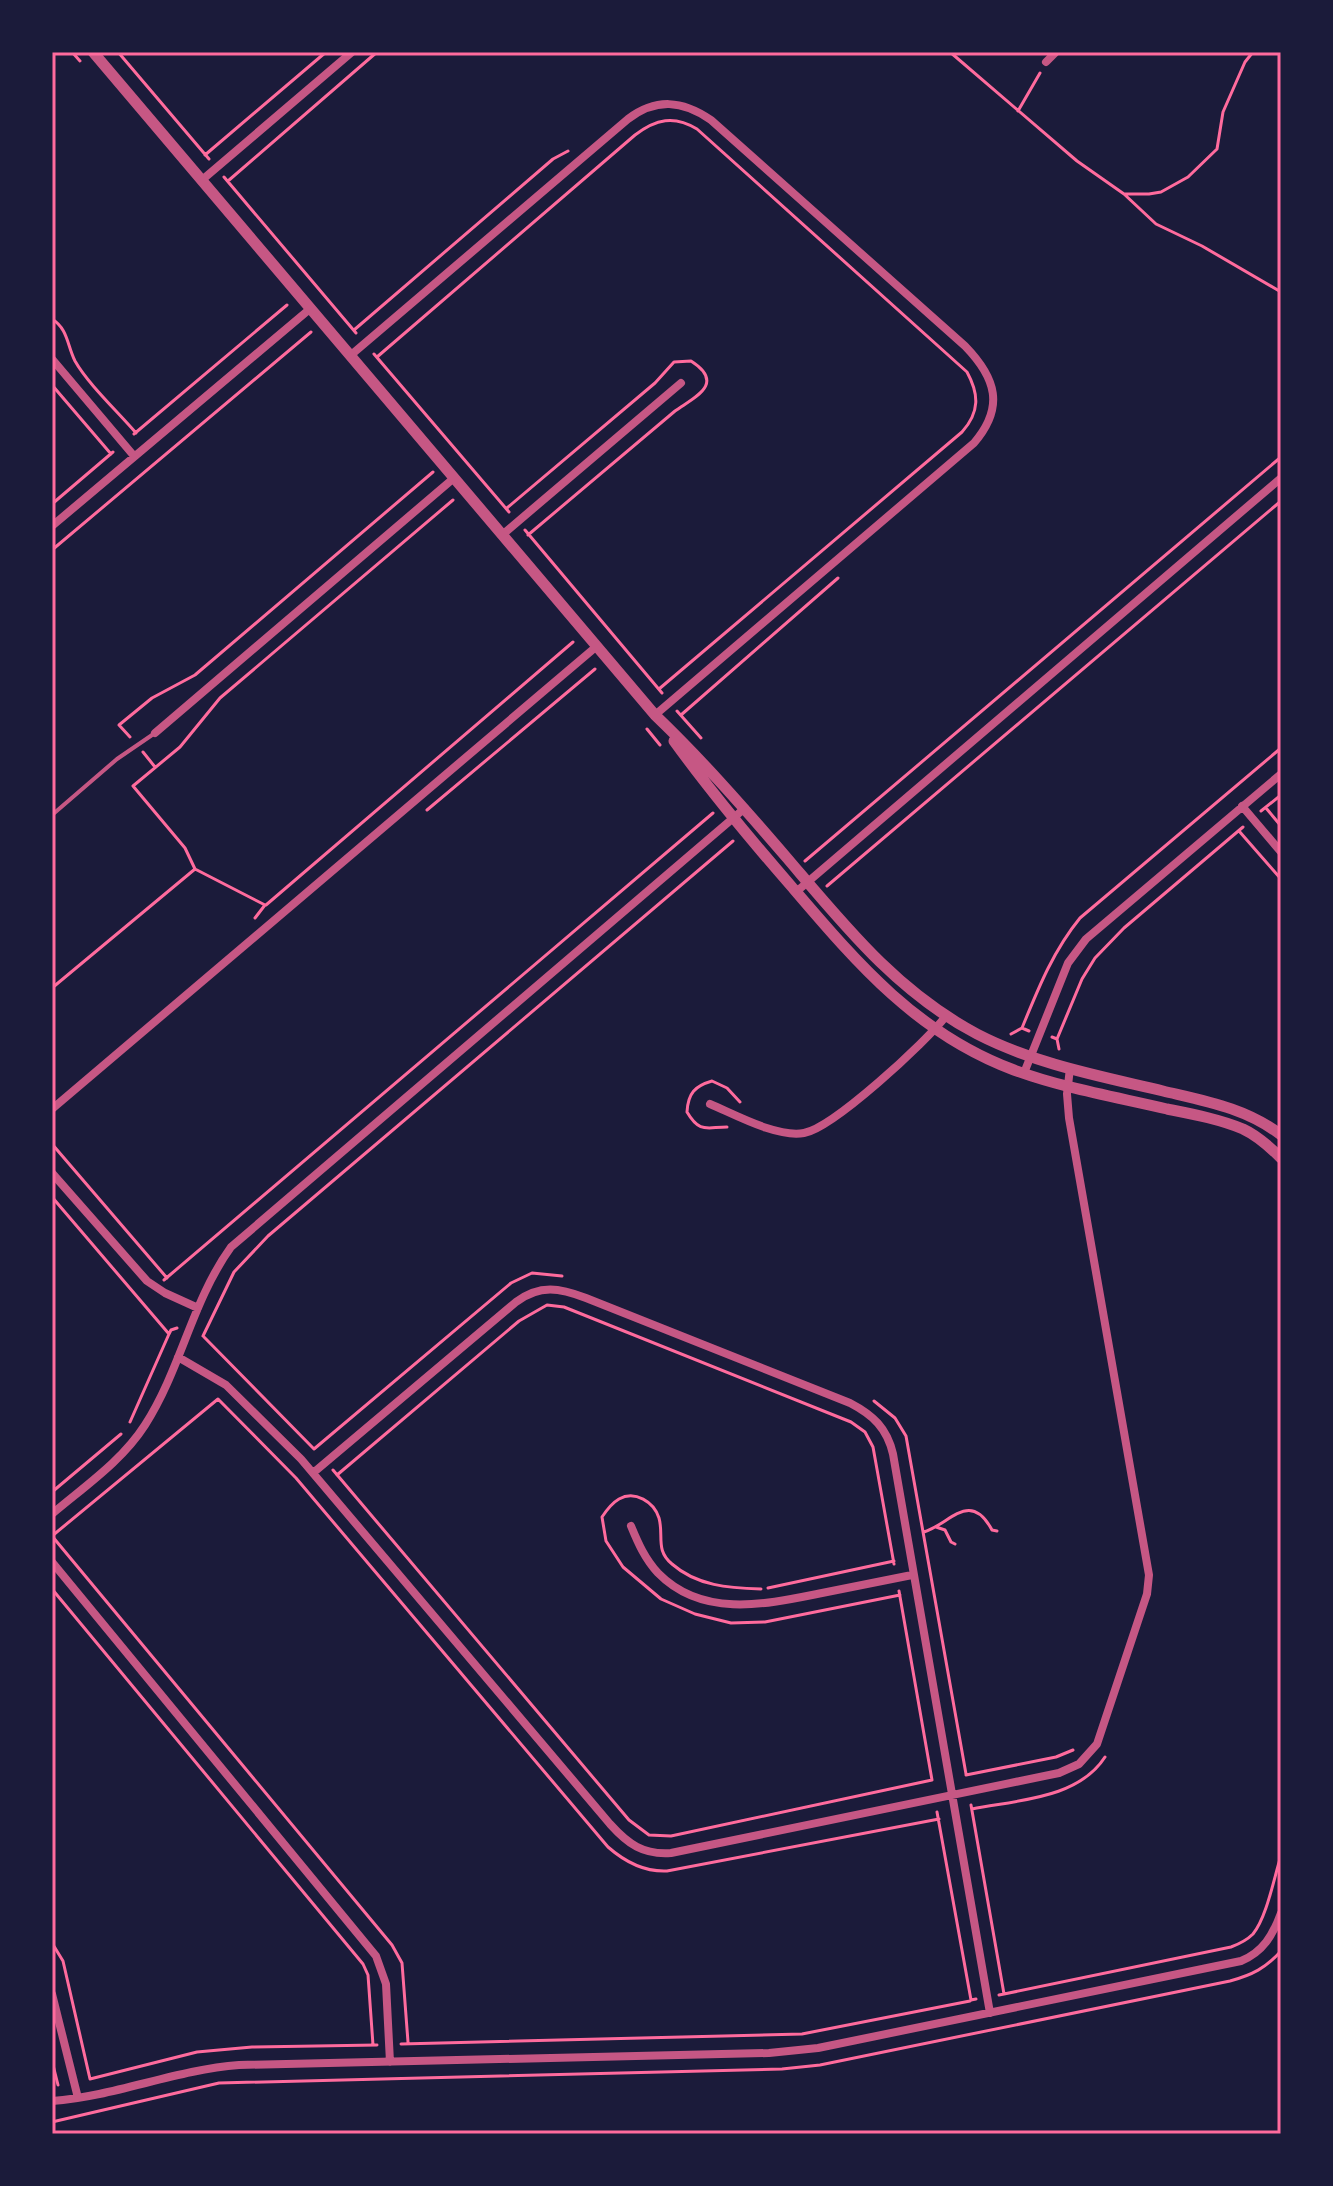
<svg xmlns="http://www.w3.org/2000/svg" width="1333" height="2186" viewBox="0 0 1333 2186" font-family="'DM Sans',sans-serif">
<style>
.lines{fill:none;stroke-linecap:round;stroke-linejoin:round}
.path{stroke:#ff6b9d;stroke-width:3}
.service{stroke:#c65784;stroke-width:4}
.minor{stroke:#c65784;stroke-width:8}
.tertiary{stroke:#c65784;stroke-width:11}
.neatline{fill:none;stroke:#ff6b9d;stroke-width:3}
</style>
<rect width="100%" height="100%" fill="#1b1b3a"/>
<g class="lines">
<!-- path -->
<path class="path" d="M72 52 80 61
M118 52 209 159
M950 52 1077 161 1124 194 1156 224 1202 246 1281 292
M1018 111 1040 73
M205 155 326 52
M224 177 356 333
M228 181 377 52
M1125 194H1149L1161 192 1188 177 1217 149 1223 112 1245 62 1253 52
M52 319C68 329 67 345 75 361 88 384 118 412 136 433
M354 330 553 159 568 151
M374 354 509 512
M377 357 635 135C656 119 674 115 697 129L967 372C979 394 980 412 962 432L659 689
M52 385 111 454
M134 434 287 305
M52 504 113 452
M507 508 655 383 674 362 691 361C727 384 693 398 675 411L528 535
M525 530 662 693
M52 550 311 332
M677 711 701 738
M681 715 838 578
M647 729 660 745
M130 737 119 725 152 698 195 675 433 472
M143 752 155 767
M1266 808 1281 826
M427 810 595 669
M1261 811 1281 795
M1239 831 1281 879
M805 861 1281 457
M195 869 185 848 133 786 180 747 220 698 453 500
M827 886 1281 501
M266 905 573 642
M52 988 195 869 265 905 255 918
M1022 1028C1038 989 1053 951 1080 918L1281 748
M1011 1034 1022 1028 1029 1031
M1052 1037 1057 1039 1059 1049
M1057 1039 1082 979 1095 958 1124 928 1243 827
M727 1127C707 1127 700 1134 687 1112 688 1093 695 1086 712 1081L727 1088 740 1102
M52 1144 167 1278
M52 1197 169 1334 171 1330 177 1328
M164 1280 713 813
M203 1336 234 1272 268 1236 733 841
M204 1337 314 1449 511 1283 532 1273 562 1276
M874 1401 895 1418 906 1436 966 1774
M130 1422 169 1334
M333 1470 629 1820 649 1835 671 1836 932 1780 899 1591
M337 1475 519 1321 547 1305 564 1307 851 1422 865 1432 873 1447 894 1564
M52 1492 121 1434
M936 1527 945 1530 951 1542 955 1544
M924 1532C950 1524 970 1489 992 1530L997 1531
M52 1536 218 1399 296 1478 608 1847C624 1861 645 1872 667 1871L939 1819
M52 1536 392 1945 402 1963 408 2042
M768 1588 894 1561
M52 1589 363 1964 368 1975 373 2045
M761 1589C729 1588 697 1586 672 1564 655 1550 664 1536 659 1518 654 1502 635 1490 619 1499 612 1503 606 1511 602 1517L606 1541 623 1567 661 1599 695 1614 731 1623 765 1622 900 1595
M966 1775 1056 1757 1073 1750
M971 1805 1004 1994 999 1995
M972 1809C1017 1800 1078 1799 1105 1757
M937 1812 971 2000 976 1999
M52 1943 63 1961 90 2079 197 2052 252 2047 377 2045
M1004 1994 1231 1947C1239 1944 1247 1940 1253 1934 1267 1917 1274 1877 1281 1856
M401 2044 802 2034 970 2001
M52 2061 58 2085
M52 2122 219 2083 782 2069 820 2065 1230 1981C1252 1975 1266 1968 1281 1951"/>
<!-- service -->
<path class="service" d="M52 815 117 759 155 733"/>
<!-- minor -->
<path class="minor" d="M1046 62 1056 52
M202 180 352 52
M351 355 628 119C656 98 682 100 711 120L965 346C996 378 1005 407 974 443L655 715
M52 359 134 456
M52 526 311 308
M502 535 681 383
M155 733 454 478
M1242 806 1281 852
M796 892 1281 478
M1024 1073 1068 963 1086 939 1281 774
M710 1104C734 1114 777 1138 804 1133 833 1128 926 1042 946 1016
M52 1109 597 646
M52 1173 147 1281 165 1293 198 1308
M178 1357 226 1385 301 1459 610 1824C628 1844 643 1855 671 1853L1059 1773 1079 1764 1097 1744 1147 1594 1149 1575 1069 1118 1067 1094 1070 1068
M313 1473 516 1302C540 1284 560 1288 586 1298L850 1403C873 1415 887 1428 893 1454L990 2013
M52 1514C85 1486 122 1461 145 1425 181 1369 192 1301 231 1247L745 808
M631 1526C638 1543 645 1559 658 1573 703 1619 767 1604 822 1593 852 1587 882 1581 912 1575
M52 1562 376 1956 386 1984 390 2062
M52 1994 78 2098
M52 2101C116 2096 175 2070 239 2065L769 2053 818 2048 1241 1961C1263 1952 1273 1935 1281 1913"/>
<!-- tertiary -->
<path class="tertiary" d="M93 52 655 715C702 760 744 808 787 858 844 925 897 992 977 1034 1035 1064 1100 1076 1163 1091 1205 1101 1246 1108 1281 1135
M674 741C711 792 751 840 792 887 857 963 917 1034 1014 1070 1063 1088 1116 1097 1167 1109 1192 1114 1219 1119 1243 1129 1258 1136 1270 1147 1281 1158"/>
</g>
<!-- border -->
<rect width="1333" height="2186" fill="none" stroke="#1b1b3a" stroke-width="108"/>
<rect x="54" y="54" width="1225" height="2078" class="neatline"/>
</svg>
